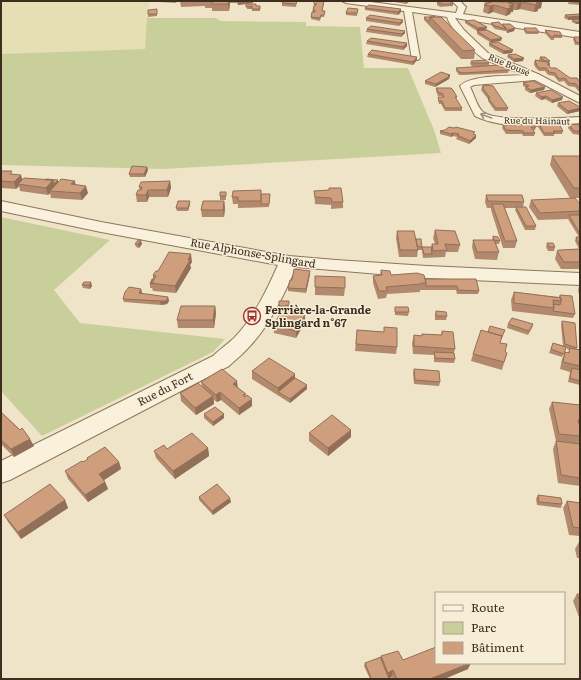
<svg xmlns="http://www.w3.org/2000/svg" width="581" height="680" viewBox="0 0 581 680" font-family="Literata,serif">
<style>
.farmland{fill:#e6deb5}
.green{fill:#c9cf9b}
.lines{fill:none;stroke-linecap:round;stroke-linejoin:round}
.minor-casing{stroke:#8d765c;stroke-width:2}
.tertiary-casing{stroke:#8d765c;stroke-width:2}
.minor{fill:#faf1dc;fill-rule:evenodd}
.tertiary{fill:#faf1dc;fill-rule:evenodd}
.wall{fill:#b2896c}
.shaded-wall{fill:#916f58}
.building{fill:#cf9f7d;stroke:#916f58}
.oneway{stroke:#9c907e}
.labels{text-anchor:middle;stroke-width:3;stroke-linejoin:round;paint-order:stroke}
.far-street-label{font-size:9px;fill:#3d2e20;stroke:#f7eed8}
.street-label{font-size:11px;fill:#3d2e20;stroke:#f7eed8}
.poi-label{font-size:11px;font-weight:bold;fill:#3d2e20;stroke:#f7eed8;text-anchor:start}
</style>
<rect width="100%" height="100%" fill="#f0e4c8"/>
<!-- farmland -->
<path class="farmland" d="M1 1H149L145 49 1 54Z"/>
<!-- green -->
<path class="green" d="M147 18H216L221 21 306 22V26L360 27 364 68H408L434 130 441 153 163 169 1 165V54L145 49Z
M1 217 110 240 54 290 80 323 225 339 213 352 42 436 1 391Z"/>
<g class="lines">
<!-- minor casing -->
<g class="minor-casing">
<path id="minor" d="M342 1H363L456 13 458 7 452 1H460L466 7 463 14 580 32V38L455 18 464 30 488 53 538 74 580 96V103L535 80 474 85 470 87C474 94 477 107 483 112 496 122 562 118 580 117V123C550 126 503 130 475 116L460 86C470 75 509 76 525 75 512 70 492 64 481 57 471 49 450 29 447 17L412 12 420 58 418 60H412L404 11 346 3Z"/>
</g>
<!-- tertiary casing -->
<g class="tertiary-casing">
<path id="tertiary" d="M1 201 101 222 289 256 336 260 427 266 580 273V285L427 278 296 267C284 295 270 325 249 347 243 354 235 360 229 366L10 480 1 483V461L213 356C220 349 228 344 235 337 254 317 267 290 278 265L101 232 1 211Z"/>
</g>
<!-- minor -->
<use href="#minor" class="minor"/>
<!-- tertiary -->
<use href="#tertiary" class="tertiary"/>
</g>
<!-- wall -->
<path class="wall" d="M159 1H177L176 3 159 2Z
M180 1H253V3L247 4 256 6H260V11H252V9H247L246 4 238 5 237 3H230L229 11H212V8H205V6L181 7Z
M297 1 296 7 282 6V3Z
M324 1 322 11H325L324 17H321L320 21 311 19 314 4Z
M389 1H410L406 4Z
M436 1H449L453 4V6L440 7 437 5V2H438Z
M485 1 502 2 542 1 541 8 538 9V11L534 12 520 9 516 10H513V12H511L510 14 506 16 493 12 488 14 483 12Z
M569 1H580V5L568 4Z
M365 8 401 9V12L398 15 365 10Z
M358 9 357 16 346 15V13Z
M157 12V16L148 17V14Z
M580 14V19L568 20 564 18 565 15Z
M424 17H435L475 50 474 59H461L424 20Z
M366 18 403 22 399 26 366 21Z
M580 19V24H576L572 22V20Z
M465 21 486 30 477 31 465 23Z
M491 23 502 25V24L515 28 514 31 507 33 506 31H505L495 29 491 25Z
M524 28 539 32 538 34H526L524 31Z
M367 29 405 33 401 37 366 32Z
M545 30 562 36V38H554V40H551L545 33Z
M477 31 501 41 490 42 477 34Z
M574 37H580V45H575L573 39Z
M367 41 407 43V46L403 50 366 44Z
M489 43 512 53 503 54 489 46Z
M368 54 417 60 413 65 367 57Z
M508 55 523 61 514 62 507 57Z
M540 57 550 61 549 63 550 64V67L551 68 570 78 580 82V93L575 87 568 86 564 81 559 82 554 76 548 75 545 71H539L535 67V66L534 65V63L535 60H540H539Z
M471 61 489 63V66L501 67 509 70 508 73 464 75H459L456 71V68L485 66H472L470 64Z
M450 75 449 79 435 87 425 84V81Z
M523 83 545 87 544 90 530 93 525 90V87L523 86Z
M483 85 508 108 507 111H495L488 101V99L481 90Z
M436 88 457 97 456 99 462 108V111H445L441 104H439L438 100V97H442V96H438L436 91Z
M536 93 562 100 552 103 545 99 541 100 535 96Z
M558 103 580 107V111L567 114 557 106Z
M539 124 563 131 562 134H554V136H544L538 127Z
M569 124 580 125V135L573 134 568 128Z
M503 125 536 127 535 130H533L535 133 534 136H523L522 134H506L502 128Z
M440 131 474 134 476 138 469 144 456 139 457 137 453 136 451 137 440 134Z
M552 156H580V198H570L550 165Z
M147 167 148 170 145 177H130L129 174Z
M1 171 13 174 22 180 58 182 75 181V185L88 193 82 200 51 198 50 193 48 195 20 191 19 186 16 189 1 188Z
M170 181 171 188 168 197H149L147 202H137L136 195 140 190 139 187Z
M329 188 343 202V208L331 209V205L315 204 314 191 329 190Z
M262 194H270L269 207 238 208V204H233L232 197Z
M226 195V200H220V196Z
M486 195 524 202 523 207 536 226 535 230H525L515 210 516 208H505L517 241 515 248H503L491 210V208H487L485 202Z
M531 200 580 204V269H561L555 259 557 251 579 249 575 241 576 237H579L568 219 538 220 529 207Z
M224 201 225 208 224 217H202L201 210Z
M190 204 188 211H177L176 208Z
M435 230 460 245 458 252H446L445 257 423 258 422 251V247H431L432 244H435L433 238Z
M397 231 416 239 422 247V250H418L417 257H399L396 238Z
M493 236 500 241 499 244H496L499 252 497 260 475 259 472 247 473 240H492Z
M547 243 555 247 554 251H548L546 247Z
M135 244H142L139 248 136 247Z
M192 262 190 265 191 268 176 293 153 291 152 288H150V284L153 279V275L158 271Z
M381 270 391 275 425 279 479 291 478 294H457L456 290H420V292L387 294 386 298 378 299 373 283V276L380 275Z
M310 274 306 293 288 291V288L292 280Z
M315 276 345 288 344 296 315 295Z
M84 282 92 286 90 289 83 288 82 285Z
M580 283V299L578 290Z
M141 289 142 293 141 294 168 297 169 301 167 304 161 305 124 302 123 299Z
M514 292 559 297 560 295 575 314 573 318 512 311 511 300Z
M215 306 216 313 214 328H178L177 320Z
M279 306H289L299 308V313L305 315V322L296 338 274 333 273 325 284 310 279 309Z
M395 307 409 312 408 316 395 315Z
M436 311 447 316 446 320H435V315Z
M562 321 577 348 576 349 580 350V385L568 382 570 372 560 369 562 359 565 352 568 353 569 350 566 348 562 357 549 353 553 343 563 346 561 325Z
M508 324H533L532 328 528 335 507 328Z
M384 327 397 347 396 354 355 351 357 330 384 332Z
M442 331 455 349 454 353 455 359 454 363 434 362V355L413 354 412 343 414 335 421 336 422 334 441 335Z
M488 332 500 343 507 353 502 370 471 361 473 354Z
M414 369 440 382 439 386 414 384 413 373Z
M252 371 307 389 290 403 252 379Z
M201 382 238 388 246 396 252 406 239 415 221 400 217 402 214 400V404L196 415 181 401 180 393 202 386Z
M552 402 580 405V441L579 444 565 442 580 444V486L558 483 553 449 556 441 549 409Z
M1 412 20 430 34 446 14 457 1 444Z
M204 414H224V418L213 426 204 418Z
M309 433 351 437 328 456 309 441Z
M208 448 209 456 175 479 156 458 154 451Z
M87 458 119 462 121 469 104 480 105 482 108 489 88 502 68 479 65 471 87 460Z
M538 495 562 504 561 508 537 505 536 499Z
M199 497 231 502 213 515 199 500Z
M65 500 68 508 21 539 8 522 4 515Z
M567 501 580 503V536L569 535 563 508Z
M579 542H580V559V558H577L575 549Z
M577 594H580V620L573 601Z
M381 656 403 660 468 669 444 679H393L392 677 389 678 370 679 364 666 365 663 381 657Z"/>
<!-- shaded-wall -->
<path class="shaded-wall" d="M229 1H230V3L229 11 228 4Z
M238 1H253V3L238 5Z
M407 1H410L406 4Z
M536 1H542L541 8 538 9V11L534 12Z
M512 2 511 6 514 4 513 12H511L510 14 506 16 508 3Z
M522 2 520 9 516 10 518 3Z
M494 5 493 12 488 14 490 6Z
M401 9V12L398 15V12Z
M580 16V19L568 20V17Z
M403 20V22L399 26 400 23Z
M580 21V24H576V22Z
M487 27 486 30 477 31 478 28Z
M515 28 514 31 507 33 508 30Z
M405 31V33L401 37 402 34Z
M502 38 501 41 490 42 491 40Z
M407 43V46L403 50V47Z
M513 50 512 53 503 54 504 51Z
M417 57V60L413 65V62Z
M524 58 523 61 514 62V59Z
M450 75 449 79 435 87 436 84Z
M545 87 544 90 530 93 531 90Z
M546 96 545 99 541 100 542 97Z
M563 97 562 100 552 103V100Z
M580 108V111L567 114 568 111Z
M453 133V136L451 137V134Z
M476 135V138L469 144 470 141Z
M147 167 148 170 145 177 144 174Z
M21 175 23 181 18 184 19 186 16 189 14 182Z
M53 180H58V183L50 191V193L48 195 46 188Z
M75 181 76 188 71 184Z
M170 181 171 188 168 197 167 190Z
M86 186 88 193 82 200 80 193Z
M148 190 149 197 147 202 146 195Z
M190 201V204L188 211V208Z
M224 201 225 208 224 217 223 210Z
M141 240 142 244 139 248 138 244Z
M191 254 192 262 190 265 191 268 176 293 175 286Z
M310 271V274L306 293V289Z
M91 282 92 286 90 289 89 285Z
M141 289 142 293 139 297V293Z
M168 297 169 301 167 304 161 305 160 301Z
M215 306 216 313 214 328 213 320Z
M305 315V322L296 338V331Z
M295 374V382L278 392V395V388Z
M237 381 238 389 233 384Z
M307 385V389L290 403V399Z
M220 392 221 400 217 402 216 395Z
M213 396 214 404 196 415 195 408Z
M252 399V406L239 415V408Z
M224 414V418L213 426V422Z
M351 430V437L328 456V448Z
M30 439 34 446 14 457 11 449Z
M208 448 209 456 175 479 173 471Z
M119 462 121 469 101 482 99 474Z
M105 482 108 489 88 502 85 495Z
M230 498 231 502 213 515 212 511Z
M65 500 68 508 21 539 18 532Z
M471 663 468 669 444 679H430Z
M393 670 392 677 387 679 388 673Z"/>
<!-- building -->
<path class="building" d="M212 1H229L228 4H212Z
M283 1H297L296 4 282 3Z
M314 1H324L322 11H325L324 15H321L320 18 311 17 312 12H315V10H313L314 6 317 4H314Z
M441 1H449L453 4H440L437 2H442Z
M488 1 502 2 542 1 536 3 539 4 536 5 522 2 518 3 512 2 508 3 514 4 509 6 512 7 508 9 494 5 490 6 484 5 492 2Z
M569 1H580V3Z
M246 4H256V6H260V9H252V6L246 7Z
M369 5 401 9 398 12 365 8Z
M348 8 358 9 357 13H346Z
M157 9V14H148V10Z
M580 14V16L568 17 565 15Z
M370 15 403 20 400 23 366 18Z
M424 17H435H430L429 22Z
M430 17H441L475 50 463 51Z
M580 19V21L576 22 572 20Z
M474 20 487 27 478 28 465 21Z
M499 22 506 29 495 26 491 23Z
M502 24H510L515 28 508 30Z
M371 26 405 31 402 34 367 29Z
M524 28H536L539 32H527Z
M487 30 502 38 491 40 477 31Z
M545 30 560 32 562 36 554 35V37H551Z
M574 37H580V43L576 42Z
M371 38 407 43 403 47 367 41Z
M498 42 513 50 504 51 489 43Z
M372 50 417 57 413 62 368 54Z
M515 54 524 58 514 59 508 55Z
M540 57H545L550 61H545Z
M487 60 489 63H473L471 61Z
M535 60 547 62 550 64H547L551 68H556L570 78H577L580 82V89L576 84 569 83 565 78 559 79 555 73 549 72 546 68H540L536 65 537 64 535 62H536Z
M499 65 501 67H506L509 70 464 73 459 72 456 68Z
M441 72 450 75 448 76H450L436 84 425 81Z
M533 81 545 87 531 90 526 87 529 86 523 83Z
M483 85 493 86 508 108H496L488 98H490L482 87H484Z
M436 88H451L453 90 457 97H455L462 108H445L442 101H439L438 97H444L442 93H439Z
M551 90 563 97 552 100 546 96 542 97 536 93Z
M569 101 580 107V108L568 111 558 103Z
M534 124 536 127H531L535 133H524L523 131 506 130 503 125Z
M539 124H559L563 131H553L555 133H544Z
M569 124 580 125V131H574Z
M449 127 454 128 456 127 475 132 473 134 476 135 470 141 457 135 459 134 453 133 451 134 440 131 445 130Z
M552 156H580V188H574Z
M132 166 147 167 144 174H129Z
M1 171H12L10 174 21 175 14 182 1 181Z
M24 178 53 180 46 188 18 184Z
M46 179 58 180 54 184 53 180H45Z
M61 179 75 181 71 184 86 186 80 193 50 191Z
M170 181 167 190H148L146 195H136L138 190H141L142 187H139L141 182Z
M329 188H341L343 202H332L331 198 315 197 314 191 329 190Z
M261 190V201H238V197H232L233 191Z
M220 192H226V196H220Z
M261 194H270L269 204H261Z
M486 195H522L524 202 488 201Z
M575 198 580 204V211L540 213 531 200Z
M178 201H190L188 208H176Z
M203 201H224L223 210H201Z
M492 204H503L517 241H505Z
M516 207H526L536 226H526Z
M569 215H580V234Z
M435 230 455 231 460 245 445 244 447 250 433 251 432 244H438Z
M397 231H414L418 250H400Z
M493 236 498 237 500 241 494 240Z
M576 237H580V246Z
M416 239H421L422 247 417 246Z
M138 240H141L138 244H135Z
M473 240H494L499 252H477Z
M547 243H553L555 247H549Z
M422 247H431L432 254H424Z
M580 249V262H564L557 251 559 250Z
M169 252 191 254 188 260H190L175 286 151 283 156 276 153 275 156 271H158Z
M294 269 310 271 306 289 288 288 290 280H292Z
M381 270 390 271 391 275 417 273 424 275 426 283H421V284L386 287 387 291H379L373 276 382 275Z
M315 276 345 277V288L315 287Z
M152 279H154L152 284H150Z
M425 279H476L479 291 458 290 457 286H426V283Z
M84 282H91L89 285H82Z
M129 287 141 289 139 293 168 297 166 301H160L123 299 125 292Z
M514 292 561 298V301L553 300 554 308 514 303Z
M560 295 572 296 575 314 553 311 554 308 553 304 560 305 561 301V298L560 297Z
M279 301H289V306H279Z
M286 305 299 308 297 313 305 315 296 331 273 325Z
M181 306H215L213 320H177Z
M395 307H408L409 312H395Z
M436 311 446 312 447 316H436Z
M512 318 533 324 529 331 508 324Z
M562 321 575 323 577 348 565 344Z
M490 326 505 330 501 339 502 336 488 332Z
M384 327 397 328V347L356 344 357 330 384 332Z
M481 330 502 336 500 343 507 344 505 351 507 353 504 362 473 354Z
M442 331 453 332 455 349 414 346V335L422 336V334L442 335Z
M553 343 566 347 564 354 551 349Z
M570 348 580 350V366L563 362 565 352 569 353Z
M434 352 454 353 455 359 435 358Z
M269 358 295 374 278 388 252 371Z
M572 368 580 370V381L570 378Z
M222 369 237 381 233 384 246 394 243 395 245 397 247 395 252 399 239 408 220 392 216 395 201 382Z
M414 369 439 371 440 382 415 380Z
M295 378 307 385 290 399 278 392Z
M198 383 213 396 195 408 180 393Z
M552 402 580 405V420H578L580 428V436L559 434Z
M215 407 224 414 213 422 204 414Z
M1 412 20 430 22 428 30 439 11 449 1 440Z
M332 415 351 430 328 448 309 433Z
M192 433 208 448 173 471 154 451 164 445 167 449Z
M556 441 580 444V478L561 475Z
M105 447 119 462 99 474 105 482 85 495 65 471 82 461 83 462 88 459 87 458Z
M50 484 65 500 18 532 4 515Z
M217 484 230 498 212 511 199 497Z
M538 495 561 498 562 504 539 502Z
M567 501 580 503V528L573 527Z
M577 594H580V601Z
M436 647V663H470L430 679H397L393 670 388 673 381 656 398 651 403 660Z
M381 657V659L389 679H370L371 678 365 663Z"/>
<!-- one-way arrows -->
<defs><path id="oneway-shaft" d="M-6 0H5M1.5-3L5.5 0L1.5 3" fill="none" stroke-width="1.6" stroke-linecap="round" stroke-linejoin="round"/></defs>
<use class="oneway" href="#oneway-shaft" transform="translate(486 116) rotate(-160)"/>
<!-- icons -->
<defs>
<g id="bus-ring" transform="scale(0.9)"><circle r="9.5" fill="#f7eed8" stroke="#9e2a2b" stroke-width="1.5"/><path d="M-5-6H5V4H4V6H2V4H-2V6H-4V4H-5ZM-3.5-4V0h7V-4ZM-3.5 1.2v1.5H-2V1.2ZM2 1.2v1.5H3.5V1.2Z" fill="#9e2a2b"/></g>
</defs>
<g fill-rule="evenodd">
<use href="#bus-ring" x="252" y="316"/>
</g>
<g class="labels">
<!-- far-street labels -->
<g class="far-street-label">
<text transform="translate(509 65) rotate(23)" y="3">Rue Bousé</text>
<text transform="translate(537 121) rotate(1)" y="3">Rue du Hainaut</text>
</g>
<!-- street labels -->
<g class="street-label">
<text transform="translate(253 253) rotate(10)" y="4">Rue Alphonse-Splingard</text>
<text transform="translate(165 389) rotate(-27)" y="4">Rue du Fort</text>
</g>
<!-- poi labels -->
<g class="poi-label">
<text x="265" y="314">Ferrière-la-Grande<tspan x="265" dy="13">Splingard n°67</tspan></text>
</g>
</g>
<!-- border -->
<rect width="581" height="680" fill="none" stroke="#3d2e20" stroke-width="4"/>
<!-- legend -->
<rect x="435" y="592" width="130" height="72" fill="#f7eed8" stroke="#ada18e"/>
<rect x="443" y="605" width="20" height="6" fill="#faf1dc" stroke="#ada18e"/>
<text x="471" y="612" font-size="12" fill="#3d2e20">Route</text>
<rect x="443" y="622" width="20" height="12" fill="#c9cf9b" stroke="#ada18e"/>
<text x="471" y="632" font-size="12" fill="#3d2e20">Parc</text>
<rect x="443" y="642" width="20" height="12" fill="#cf9f7d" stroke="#ada18e"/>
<text x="471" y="652" font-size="12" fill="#3d2e20">Bâtiment</text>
</svg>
